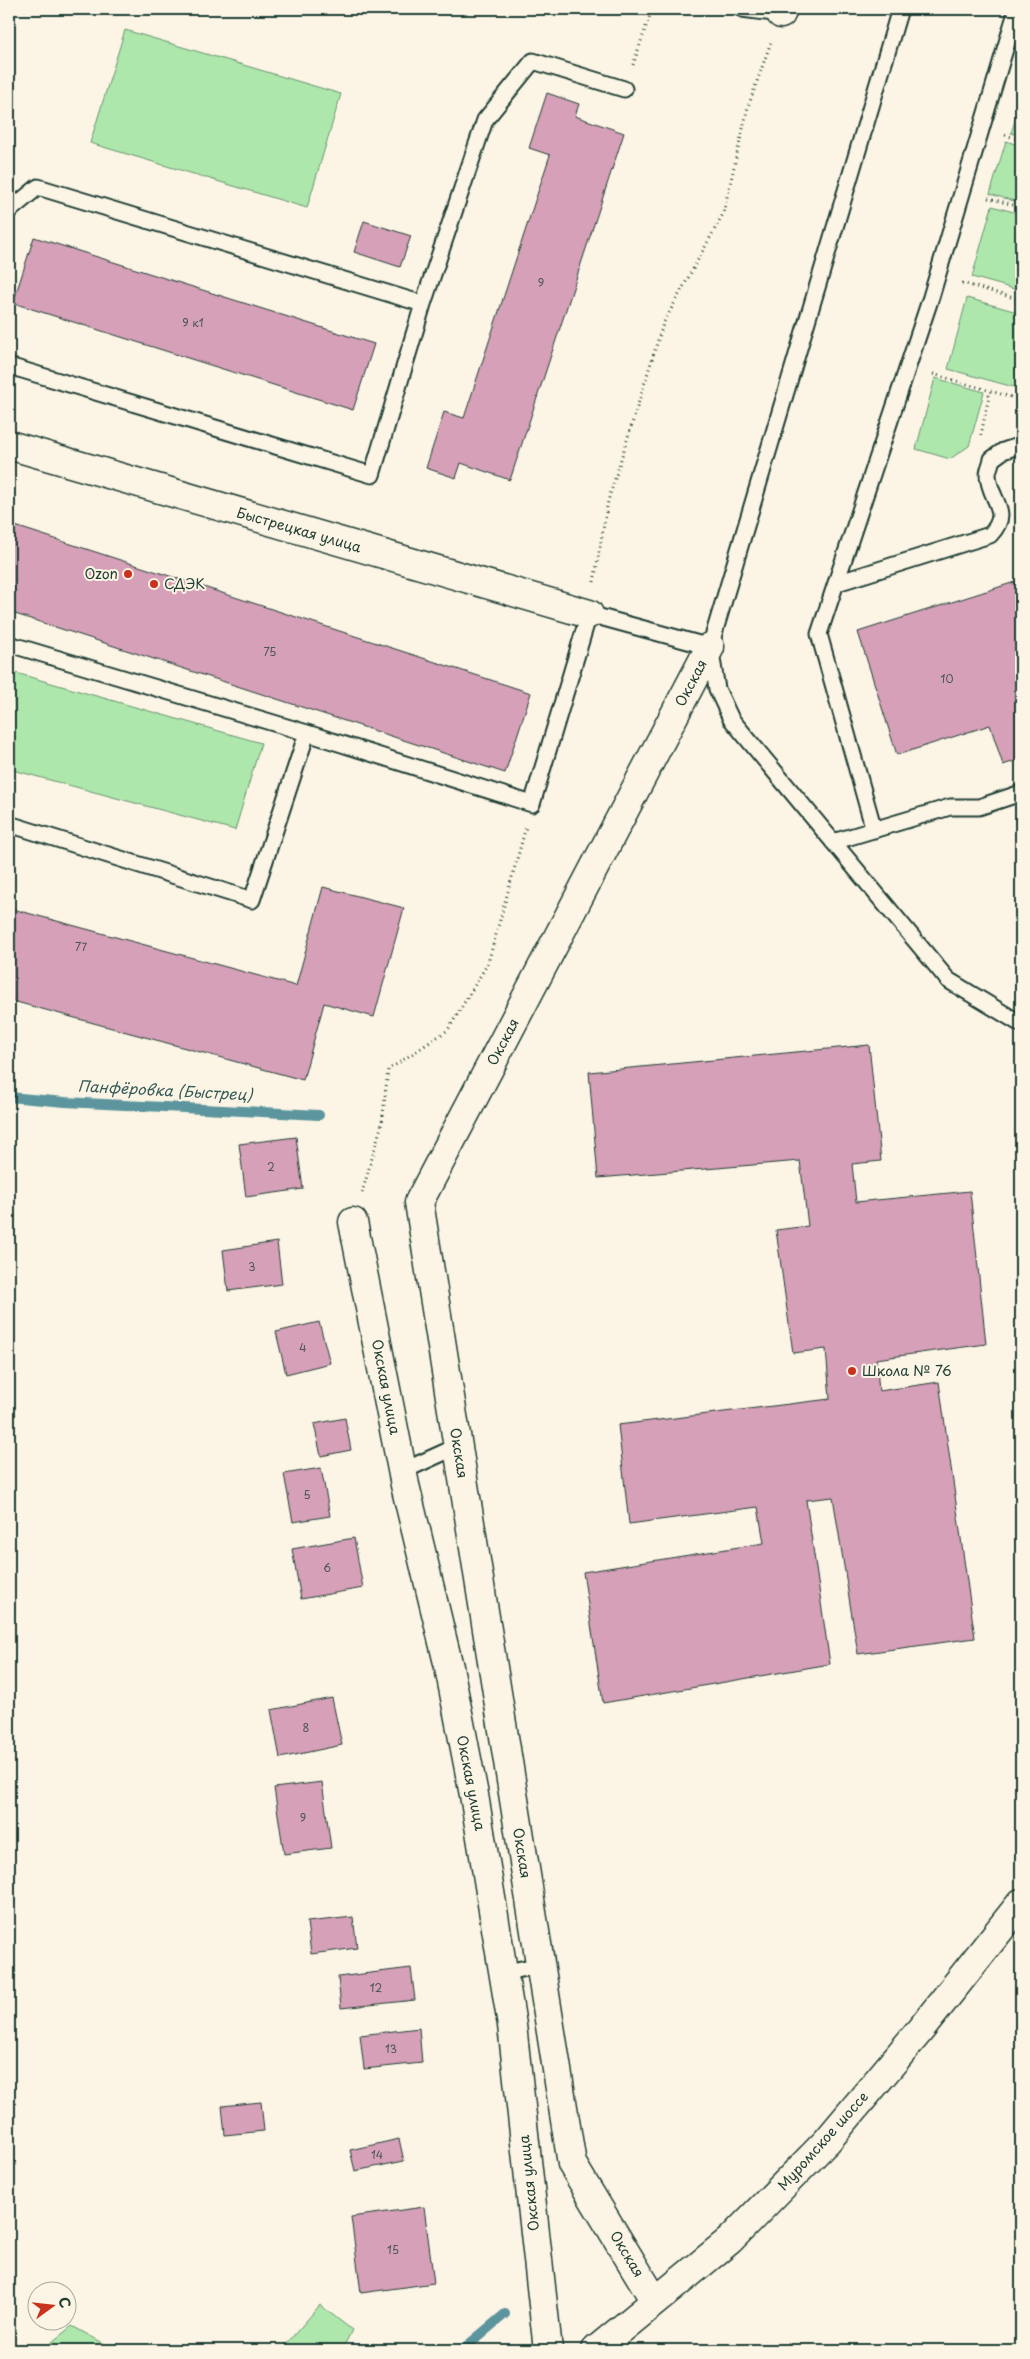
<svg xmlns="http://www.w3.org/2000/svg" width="1030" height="2359" viewBox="0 0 1030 2359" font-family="'Playpen Sans',sans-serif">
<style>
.green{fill:#aee7ab;stroke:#669270}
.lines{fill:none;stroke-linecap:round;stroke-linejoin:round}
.stream{stroke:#5c959d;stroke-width:10}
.building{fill:#d5a0b8;stroke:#1f3d34}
.lane-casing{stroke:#1f3d34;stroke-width:19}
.street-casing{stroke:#1f3d34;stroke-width:31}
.primary-casing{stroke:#1f3d34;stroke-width:31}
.path{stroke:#1f3d34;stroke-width:3;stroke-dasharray:1 4;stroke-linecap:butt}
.lane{stroke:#fcf5e5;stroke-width:15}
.street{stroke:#fcf5e5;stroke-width:28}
.primary{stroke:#fcf5e5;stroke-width:28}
.poi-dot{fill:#c8321e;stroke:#fcf5e5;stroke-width:2}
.labels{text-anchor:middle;stroke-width:4;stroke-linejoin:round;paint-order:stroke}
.number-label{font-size:11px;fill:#4c5655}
.street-label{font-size:14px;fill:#1f3d34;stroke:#fcf5e5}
.poi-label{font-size:14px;fill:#1f3d34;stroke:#fcf5e5;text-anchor:start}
.water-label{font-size:15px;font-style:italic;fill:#335a57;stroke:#fcf5e5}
</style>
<rect width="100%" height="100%" fill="#fcf5e5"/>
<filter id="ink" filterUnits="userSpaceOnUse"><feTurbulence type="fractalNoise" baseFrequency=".02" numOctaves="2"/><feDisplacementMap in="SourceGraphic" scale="10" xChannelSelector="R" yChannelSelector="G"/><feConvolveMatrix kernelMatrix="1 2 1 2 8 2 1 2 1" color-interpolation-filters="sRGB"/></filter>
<g filter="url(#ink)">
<!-- green -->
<path class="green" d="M125 30 341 94 307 208 90 143Z
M1019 108 1021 109V136L1011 133Z
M1006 141 1021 146V203L990 194Z
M992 206 1021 214V291L972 277Z
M967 298 1021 313V389L948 369Z
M935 378 984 392 969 446 950 459 916 449Z
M9 671 261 743 235 830 9 769Z
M320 2305 352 2330 342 2350H281Z
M72 2326 116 2350H42Z"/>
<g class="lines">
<!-- stream -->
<path class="stream" d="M9 1097 65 1102 319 1115
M462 2350 505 2314"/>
</g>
<!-- building -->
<path class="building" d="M547 93 579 104 575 116 624 133 510 480 461 463 456 478 426 468 444 412 464 418 550 155 529 148Z
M364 221 411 236 400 267 354 252Z
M34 237 374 344 353 410 13 303Z
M9 524 531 693 505 773 9 612Z
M1021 580V759L1003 765 990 725 897 755 858 632Z
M323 887 404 908 374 1017 324 1003 303 1080 9 1000V908L296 986Z
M869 1045 881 1161 852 1164 856 1202 970 1191 986 1344 876 1359 879 1391 939 1382 975 1638 858 1654 833 1497 806 1500 830 1664 603 1703 583 1572 764 1543 758 1507 629 1524 618 1425 830 1399 826 1349 793 1353 776 1230 808 1226 800 1161 598 1178 589 1072Z
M296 1137 303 1189 246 1197 239 1144Z
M277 1242 282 1284 228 1291 223 1250Z
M319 1322 330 1363 286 1374 276 1332Z
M345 1418 351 1450 321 1456 314 1424Z
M321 1468 330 1516 293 1522 284 1474Z
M354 1538 363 1588 301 1599 292 1549Z
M332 1698 342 1745 280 1758 271 1710Z
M322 1782 331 1848 284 1854 274 1788Z
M353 1917 357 1948 311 1954 307 1922Z
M411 1968 415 2000 341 2008 338 1977Z
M419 2028 422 2063 364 2069 360 2035Z
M261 2102 264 2131 225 2135 222 2106Z
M399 2139 404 2161 355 2171 350 2150Z
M424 2207 434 2283 361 2293 351 2217Z"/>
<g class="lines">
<!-- lane casing -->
<g class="lane-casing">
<path id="lane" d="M742 9 781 14
M9 211 38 187 423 304
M9 366 372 475 423 304 485 120 533 61 624 89
M837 583 990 535C1013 511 989 500 988 475 988 470 991 464 992 459L1003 451 1021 445
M9 644 307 733 532 804 589 614 710 647 717 689 731 719 948 980 1021 1024
M710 647 900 9
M9 824 252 900 307 733
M874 830 819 634 931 297 1017 9
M833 842 950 807H979L1021 793
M403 1471 458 1446
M503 1973 540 1965"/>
</g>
<!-- street casing -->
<g class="street-casing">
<path id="street" d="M781 14 783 9
M9 445 589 614
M353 1222 405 1485 449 1667 474 1795 512 2025 548 2350
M655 2301 572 2164 419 1202 710 647"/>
</g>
<!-- primary casing -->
<g class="primary-casing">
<path id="primary" d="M596 2350 730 2240 827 2141 921 2029 1021 1903"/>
</g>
<!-- path -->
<path class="path" d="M633 65 652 9
M1005 135 1021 140
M988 198 1021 207
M962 283 1021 300
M933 374 1021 400
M981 435 990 391
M594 582 608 501 663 324 723 214 748 107 771 42
M362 1193 382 1123 388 1070 448 1030 488 963 526 827"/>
<!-- lane -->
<use href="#lane" class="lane"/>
<!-- street -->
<use href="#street" class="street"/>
<!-- primary -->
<use href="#primary" class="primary"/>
</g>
</g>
<!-- markers -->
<g class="poi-dot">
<circle cx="128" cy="574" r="5"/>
<circle cx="154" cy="584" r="5"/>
<circle cx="852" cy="1371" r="5"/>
</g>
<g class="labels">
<!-- number labels -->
<g class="number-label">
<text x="541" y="287">9</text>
<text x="193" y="327">9 к1</text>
<text x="270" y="656">75</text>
<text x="947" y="683">10</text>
<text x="81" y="951">77</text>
<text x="271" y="1171">2</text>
<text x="252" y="1271">3</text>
<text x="303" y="1352">4</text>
<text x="307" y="1499">5</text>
<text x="327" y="1572">6</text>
<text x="306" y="1732">8</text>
<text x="303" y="1822">9</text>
<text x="376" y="1992">12</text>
<text x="391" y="2053">13</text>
<text x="377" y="2159">14</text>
<text x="393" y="2254">15</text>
</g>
<!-- street labels -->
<g class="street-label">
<text transform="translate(299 530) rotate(16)" y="5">Быстрецкая улица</text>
<text transform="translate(691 683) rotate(-62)" y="5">Окская</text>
<text transform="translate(503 1042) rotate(-62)" y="5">Окская</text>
<text transform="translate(386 1387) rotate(79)" y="5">Окская улица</text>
<text transform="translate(459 1453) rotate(81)" y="5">Окская</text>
<text transform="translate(471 1783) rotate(79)" y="5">Окская улица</text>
<text transform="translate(522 1853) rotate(81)" y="5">Окская</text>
<text transform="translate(823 2141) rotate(-48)" y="5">Муромское шоссе</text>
<text transform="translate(529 2183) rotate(-96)" y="5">Окская улица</text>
<text transform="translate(627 2254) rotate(59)" y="5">Окская</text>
</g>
<!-- poi labels -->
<g class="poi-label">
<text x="118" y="579" text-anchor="end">Ozon</text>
<text x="164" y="589">СДЭК</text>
<text x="862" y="1376">Школа № 76</text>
</g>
<!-- water labels -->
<g class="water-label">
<text transform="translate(165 1091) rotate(3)" y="5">Панфёровка (Быстрец)</text>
</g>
</g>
<!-- margin -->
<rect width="1030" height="2359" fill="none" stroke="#fcf5e5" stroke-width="30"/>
<rect x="15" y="15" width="1000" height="2329" fill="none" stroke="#1f3d34" stroke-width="2" filter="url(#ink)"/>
<!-- north arrow -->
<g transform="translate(52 2306) rotate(75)"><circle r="24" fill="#fcf5e5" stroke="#a4ab9e"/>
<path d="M0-4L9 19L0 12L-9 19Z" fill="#c8321e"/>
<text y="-8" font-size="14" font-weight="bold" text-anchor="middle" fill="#1f3d34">С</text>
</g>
</svg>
